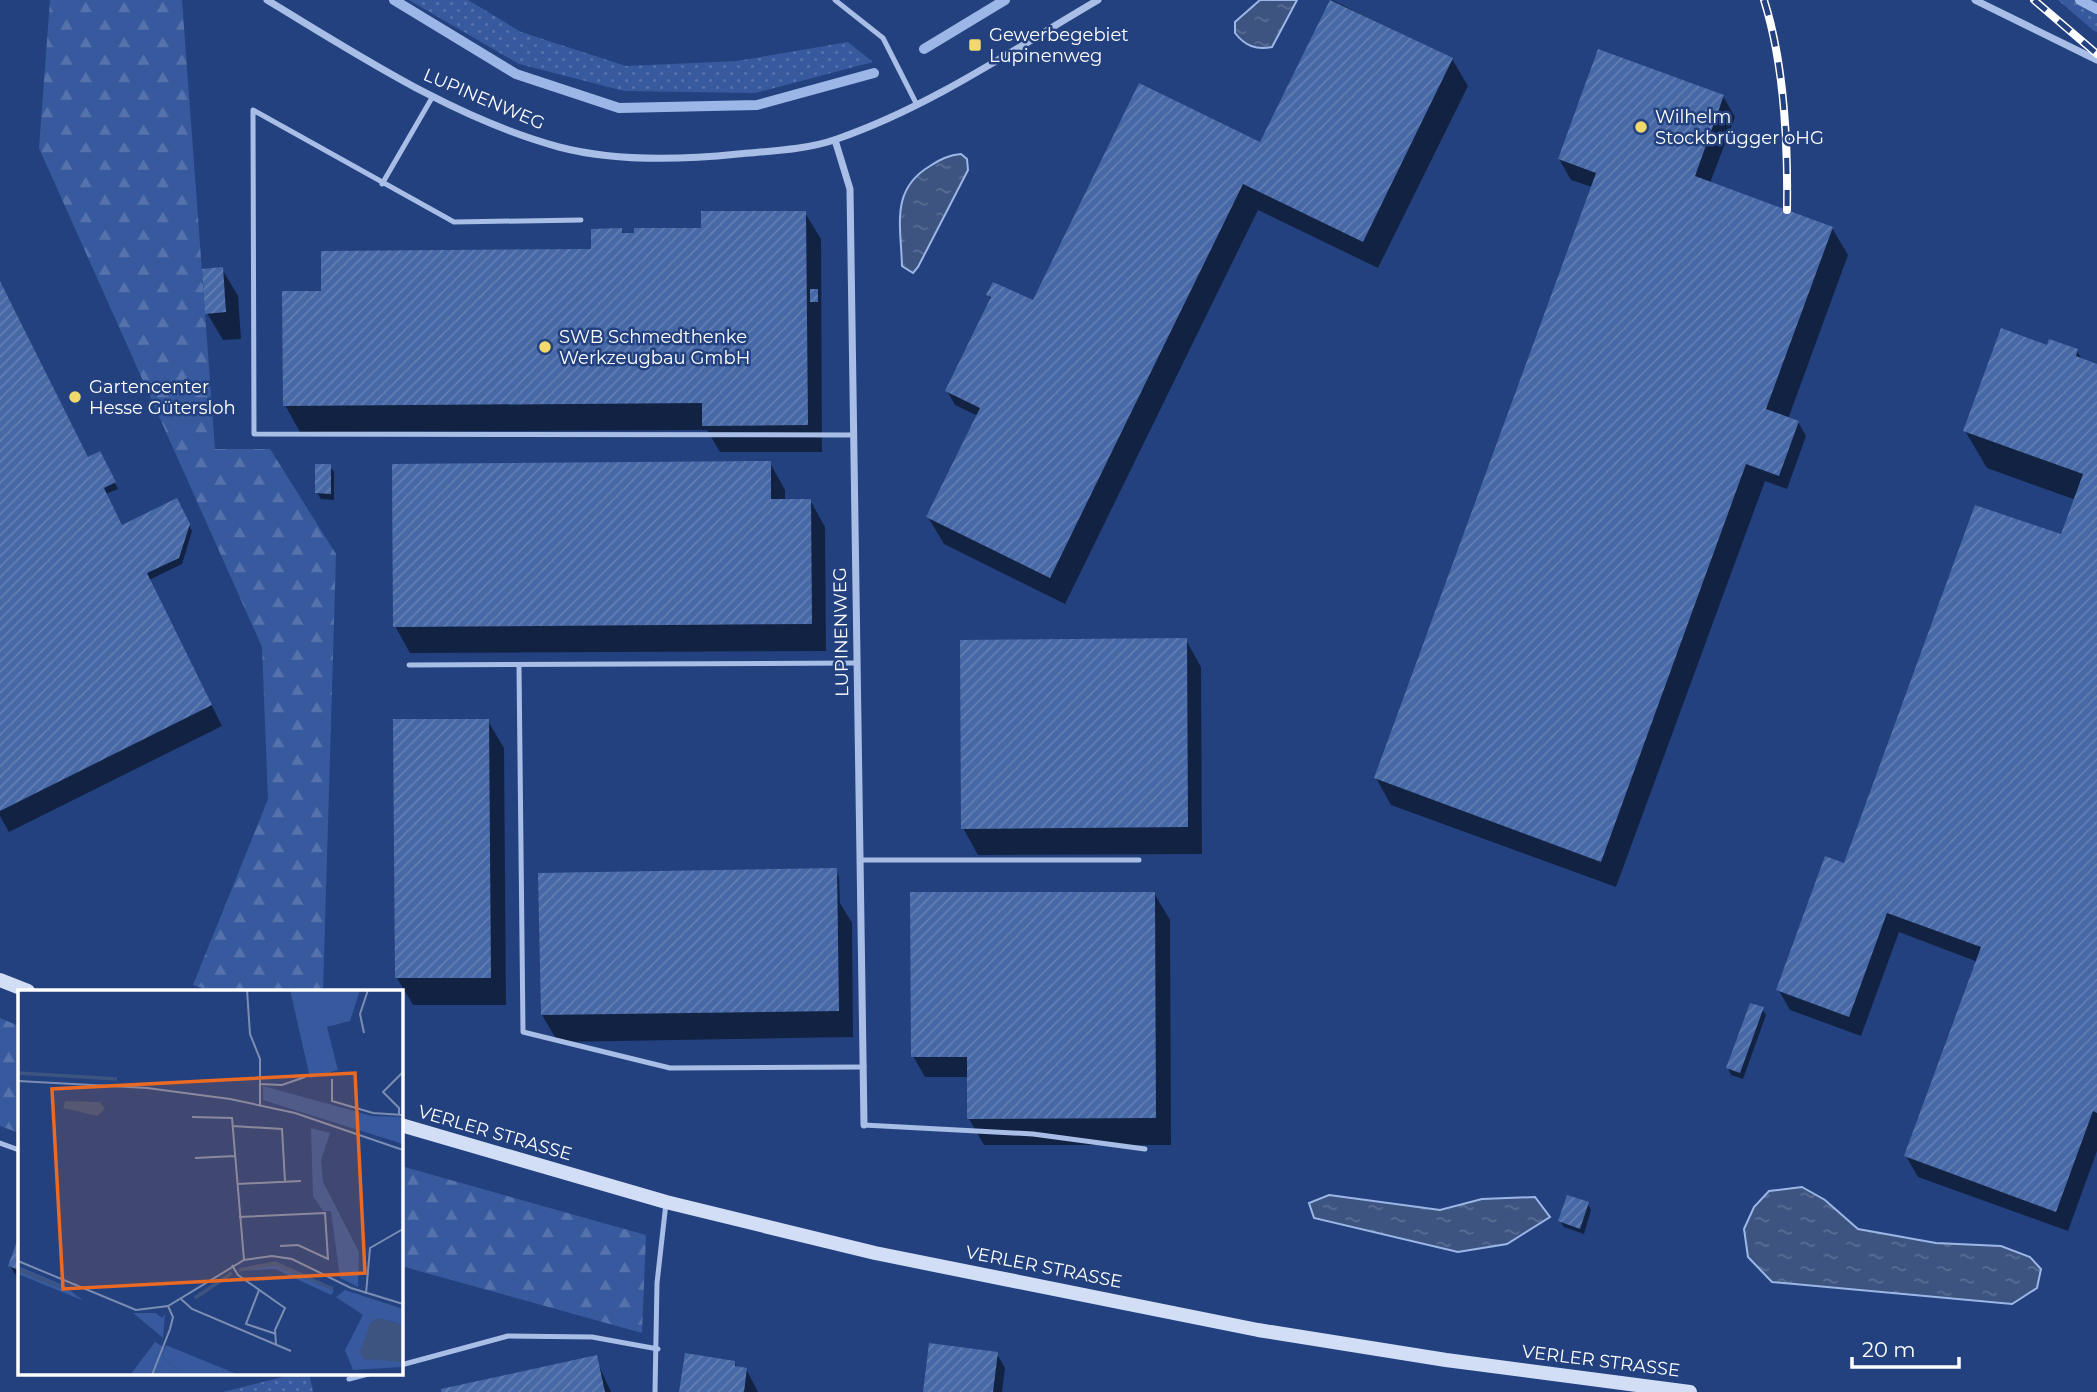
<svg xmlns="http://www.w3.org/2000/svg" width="2097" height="1392" viewBox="0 0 2097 1392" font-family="Montserrat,sans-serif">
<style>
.grass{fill:url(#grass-dots)}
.forest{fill:url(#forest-firs)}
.water{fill:url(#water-ripples);stroke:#9cb7e7;stroke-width:2}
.shadow{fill:#0007}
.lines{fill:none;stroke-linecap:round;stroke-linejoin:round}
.stream{stroke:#9cb7e7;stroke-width:10}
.building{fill:url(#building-hatch)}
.service{stroke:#a8bee6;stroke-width:5}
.minor{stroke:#a8bee6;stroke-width:7}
.secondary{stroke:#d2def6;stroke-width:14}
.rail-casing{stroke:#fff;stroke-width:8}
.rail{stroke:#23417f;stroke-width:5;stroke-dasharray:16;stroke-linecap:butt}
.poi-dot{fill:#f2d96b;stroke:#23417f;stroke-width:2.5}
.labels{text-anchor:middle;stroke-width:5;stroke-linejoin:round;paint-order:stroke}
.poi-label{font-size:18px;fill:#fff;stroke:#23417f;text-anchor:start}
.street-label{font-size:18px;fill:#fff;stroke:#23417f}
.inset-river{fill:none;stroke:#3d5481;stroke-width:3.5}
.inset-road{fill:none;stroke:#7b8db2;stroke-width:2}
.view{fill:#ea6a24;fill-opacity:0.15;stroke:#ea6a24;stroke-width:3.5}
.inset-edge{fill:none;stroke:#fff;stroke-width:3.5}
</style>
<defs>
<pattern id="grass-dots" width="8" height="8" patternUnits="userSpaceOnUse" patternTransform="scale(1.75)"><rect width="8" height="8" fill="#37599d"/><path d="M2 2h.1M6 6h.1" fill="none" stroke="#5572ac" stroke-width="1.8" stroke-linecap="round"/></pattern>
<pattern id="forest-firs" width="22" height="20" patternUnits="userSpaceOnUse" patternTransform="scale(1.75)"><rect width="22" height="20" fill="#37599d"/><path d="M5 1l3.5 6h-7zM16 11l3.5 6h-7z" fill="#5572ac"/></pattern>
<pattern id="water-ripples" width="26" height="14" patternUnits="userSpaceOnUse" patternTransform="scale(1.75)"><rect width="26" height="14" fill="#3d5481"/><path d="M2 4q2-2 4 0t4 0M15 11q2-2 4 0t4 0" fill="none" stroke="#5a6e94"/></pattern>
<pattern id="building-hatch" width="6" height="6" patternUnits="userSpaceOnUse" patternTransform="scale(1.75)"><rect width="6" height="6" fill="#4768a6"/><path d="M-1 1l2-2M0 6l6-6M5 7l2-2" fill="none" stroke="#637fb3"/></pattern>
</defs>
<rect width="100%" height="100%" fill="#23417f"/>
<!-- grass -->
<path class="grass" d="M409 0H468L521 32 626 66 737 61 848 42 873 62 755 93 624 91 519 64Z
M2058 0H2097V32L2094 31Z
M299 1373H309L313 1392H223Z"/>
<!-- forest -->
<path class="forest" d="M50 0H182L215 449H270L336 554 323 991H212L193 985 268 799 262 647 39 148Z
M0 1018 19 1026V1133L0 1126Z
M401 1166 646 1235 642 1333 401 1266Z"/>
<!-- water -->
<path class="water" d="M1260 0H1297L1272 47C1256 50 1245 46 1235 33V22Z
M961 154 967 159 968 170 918 267 913 273 902 266C901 225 890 190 930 166 941 159 949 155 961 154Z
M1802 1187 1825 1200 1858 1229 1936 1243 2001 1246 2030 1257 2041 1269 2037 1288 2012 1304 1772 1282 1748 1257 1744 1229 1754 1207 1769 1191Z
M1329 1195 1440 1210 1482 1199 1535 1197 1550 1217 1507 1244 1458 1252 1314 1218 1309 1203Z"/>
<!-- shadow -->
<path class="shadow" d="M1332 0 1452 59 1468 86 1378 268 1258 210 1065 604 944 544 928 517 978 416 955 405 947 391 991 300 988 295 1034 302 1261 144Z
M1723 96 1735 117 1710 183 1832 228 1848 255 1788 419 1798 422 1806 436 1787 489 1765 481 1616 887 1391 805 1376 778 1592 187 1571 180 1559 159Z
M805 213 821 239 822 452H720L707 430 300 432 285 405 323 293 592 251 621 230 624 234 703 230Z
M222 269 238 296 241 339 223 340 207 313Z
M0 281 88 458 99 453 118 489 106 494 123 527 176 500 192 531 182 564 149 580 222 726 9 832 0 816Z
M2048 347 2077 351 2082 360 2097 365V1151L2068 1231 1918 1177 1906 1156 1978 962 1899 932 1861 1036 1790 1010 1778 989 1845 865 2062 537 2076 500 1987 468 1965 431Z
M770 463 785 490V501L810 500 825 527 826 651 410 653 395 626Z
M330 466 334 472V500L321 499 317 493Z
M1186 640 1201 667 1202 854 978 855 963 828Z
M395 721H488L504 748 506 1005H413L397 978Z
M836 870 839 877 840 903 852 923 853 1037 558 1042 542 1015Z
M1154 893 1170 920 1171 1145H984L969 1119V1077H925L913 1056Z
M1762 1009 1766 1015 1743 1079 1731 1075 1728 1068Z
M1588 1204 1591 1210 1584 1234 1564 1227 1560 1221Z
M19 1240V1280L10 1266Z
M997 1354 1005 1368 1002 1392H925Z
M595 1357 611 1392H443Z
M734 1362 738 1368 746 1369 758 1392H681Z"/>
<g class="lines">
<!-- stream -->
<path class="stream" d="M394 0 516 74 619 108 757 105 874 73
M2080 0 2097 9
M924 49 1005 0"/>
</g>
<!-- building -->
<path class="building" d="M1330 0 1453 58 1363 242 1243 184 1050 578 926 517 980 408 945 391 991 297 986 295 993 282 1033 300 1139 83 1260 142Z
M1598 49 1724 95 1695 176 1833 227 1766 409 1799 421 1779 476 1746 464 1601 862 1374 778 1596 173 1558 159Z
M701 211H806L808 425 702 426V403L283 406 282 291H321V251L591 249V229L622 228V233H634V228H701Z
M223 267 226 312 205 314 202 269Z
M0 281 88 457 100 451 116 482 104 488 122 525 177 498 190 524 179 558 147 573 212 705 0 811Z
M810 289H818V302H810Z
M2001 328 2047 345 2049 339 2078 349 2076 356 2097 364V1113L2093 1111 2056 1212 1904 1156 1981 947 1887 913 1849 1017 1776 990 1825 856 1844 863 1975 505 2061 534 2083 474 1963 431Z
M771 461V499H811L812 624 393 627 392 464Z
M315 464H331V494L315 493Z
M1187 638 1188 827 961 829 960 640Z
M393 719H489L491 978H395Z
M837 868 839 1011 541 1015 538 873Z
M910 892H1155L1156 1118 967 1119V1057H911Z
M1750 1003 1764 1007 1740 1073 1726 1068Z
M1567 1195 1589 1202 1580 1229 1558 1221Z
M19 1236V1270L8 1266Z
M929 1343 998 1352 993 1392H923Z
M685 1353 735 1361V1366L747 1368 744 1392H679Z
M597 1355 605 1392H441V1389Z"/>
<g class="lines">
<!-- service -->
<path class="service" d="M835 0 883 38 917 105
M382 184 433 96
M581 220 454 222 253 110 254 434 853 435
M409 665 857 663
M519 666 523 1032 670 1068 864 1067
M860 860H1139
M864 1125 1033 1134 1145 1149
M0 1143 19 1150
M401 1365 508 1336 592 1337 658 1349
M349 1379 372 1373
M655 1392 657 1283 666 1203"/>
<!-- minor -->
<path class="minor" d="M267 0C360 56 453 118 559 147 616 162 680 160 738 154 770 151 806 150 837 139 930 107 1014 49 1098 0
M1975 0 2097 60
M835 140 850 189 864 1125"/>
<!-- secondary -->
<path class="secondary" d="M0 980 28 991
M401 1125 666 1202 875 1253 1258 1330 1446 1360 1690 1392"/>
<!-- rail casing -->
<g class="rail-casing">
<path id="rail" d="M1764 0C1784 63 1788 144 1787 210
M2034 0 2097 54"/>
</g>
<!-- rail -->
<use href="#rail" class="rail"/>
</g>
<!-- markers -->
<g class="poi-dot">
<rect x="968" y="38" width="14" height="14" rx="3.5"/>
<circle cx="1641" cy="127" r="7"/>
<circle cx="545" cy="347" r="7"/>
<circle cx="75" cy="397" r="7"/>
</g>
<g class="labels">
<!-- poi labels -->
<g class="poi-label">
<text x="989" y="41">Gewerbegebiet<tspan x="989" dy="21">Lupinenweg</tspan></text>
<text x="1655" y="123">Wilhelm<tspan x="1655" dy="21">Stockbrügger oHG</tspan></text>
<text x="559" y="343">SWB Schmedthenke<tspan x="559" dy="21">Werkzeugbau GmbH</tspan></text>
<text x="89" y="393">Gartencenter<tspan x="89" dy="21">Hesse Gütersloh</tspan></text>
</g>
<!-- street labels -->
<g class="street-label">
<text transform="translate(484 99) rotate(23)" y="6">LUPINENWEG</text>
<text transform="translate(841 632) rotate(-91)" y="6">LUPINENWEG</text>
<text transform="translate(495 1133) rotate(16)" y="6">VERLER STRASSE</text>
<text transform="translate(1044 1267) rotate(11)" y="6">VERLER STRASSE</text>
<text transform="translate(1601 1361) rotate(7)" y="6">VERLER STRASSE</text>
</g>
</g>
<!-- overview -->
<g transform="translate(18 990)">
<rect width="385" height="385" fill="#23417f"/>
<path d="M272 0H342L332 31 309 37 320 80 292 88ZM257 275 272 278 316 301 313 305 257 279 221 281ZM0 276 45 295 66 311 0 284ZM115 323H138L144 328 147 324 145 348ZM148 355 221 385H164L144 366Z" fill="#37599d"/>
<path d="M245 96 354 126 385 127V154L245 110ZM293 138 312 143 303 170 305 192 341 262 340 297 322 288 313 221H305L295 206ZM327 300 385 319V335L360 328 345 369 375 370 385 372V377L335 380 327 360 345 325 318 307ZM137 352 147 358 144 366 164 385H112Z" fill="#37599d"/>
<path d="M47 111 82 112 87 119 79 126 45 118ZM360 328 385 335V372L345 369 342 362 352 333Z" fill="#3d5481"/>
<path class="inset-river" d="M0 83 99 89M0 279 50 300M221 280 257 273 315 299M177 308 214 283"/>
<path class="inset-road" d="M229 0 232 44 242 69V115M346 43 342 24 350 0M314 89V111L355 123 385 125M0 91 129 98 212 109 277 123 385 160M242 94 264 95 287 87M381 124V118L365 102 385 82M174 127 214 128 226 270M215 136 264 139 267 191M177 168 217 166M219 194 283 191M221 227 307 223 310 269 280 255 262 256M0 271 118 320 150 316 226 270 254 266 274 269 333 298 385 314M214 275 220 285 267 318 257 340 258 354M241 300 228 334 258 344M348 304 352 258 385 239M163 309 174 319 273 361M134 385 152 339 155 327 150 316"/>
<path class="view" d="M337 83 347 283 45 299 34 99Z"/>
<rect width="385" height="385" class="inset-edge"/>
</g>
<!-- scale -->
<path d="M1852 1357v10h107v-10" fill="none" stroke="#ffffff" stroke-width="3.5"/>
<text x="1862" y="1357" font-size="21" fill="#ffffff" stroke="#23417f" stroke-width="5" paint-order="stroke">20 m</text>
</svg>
